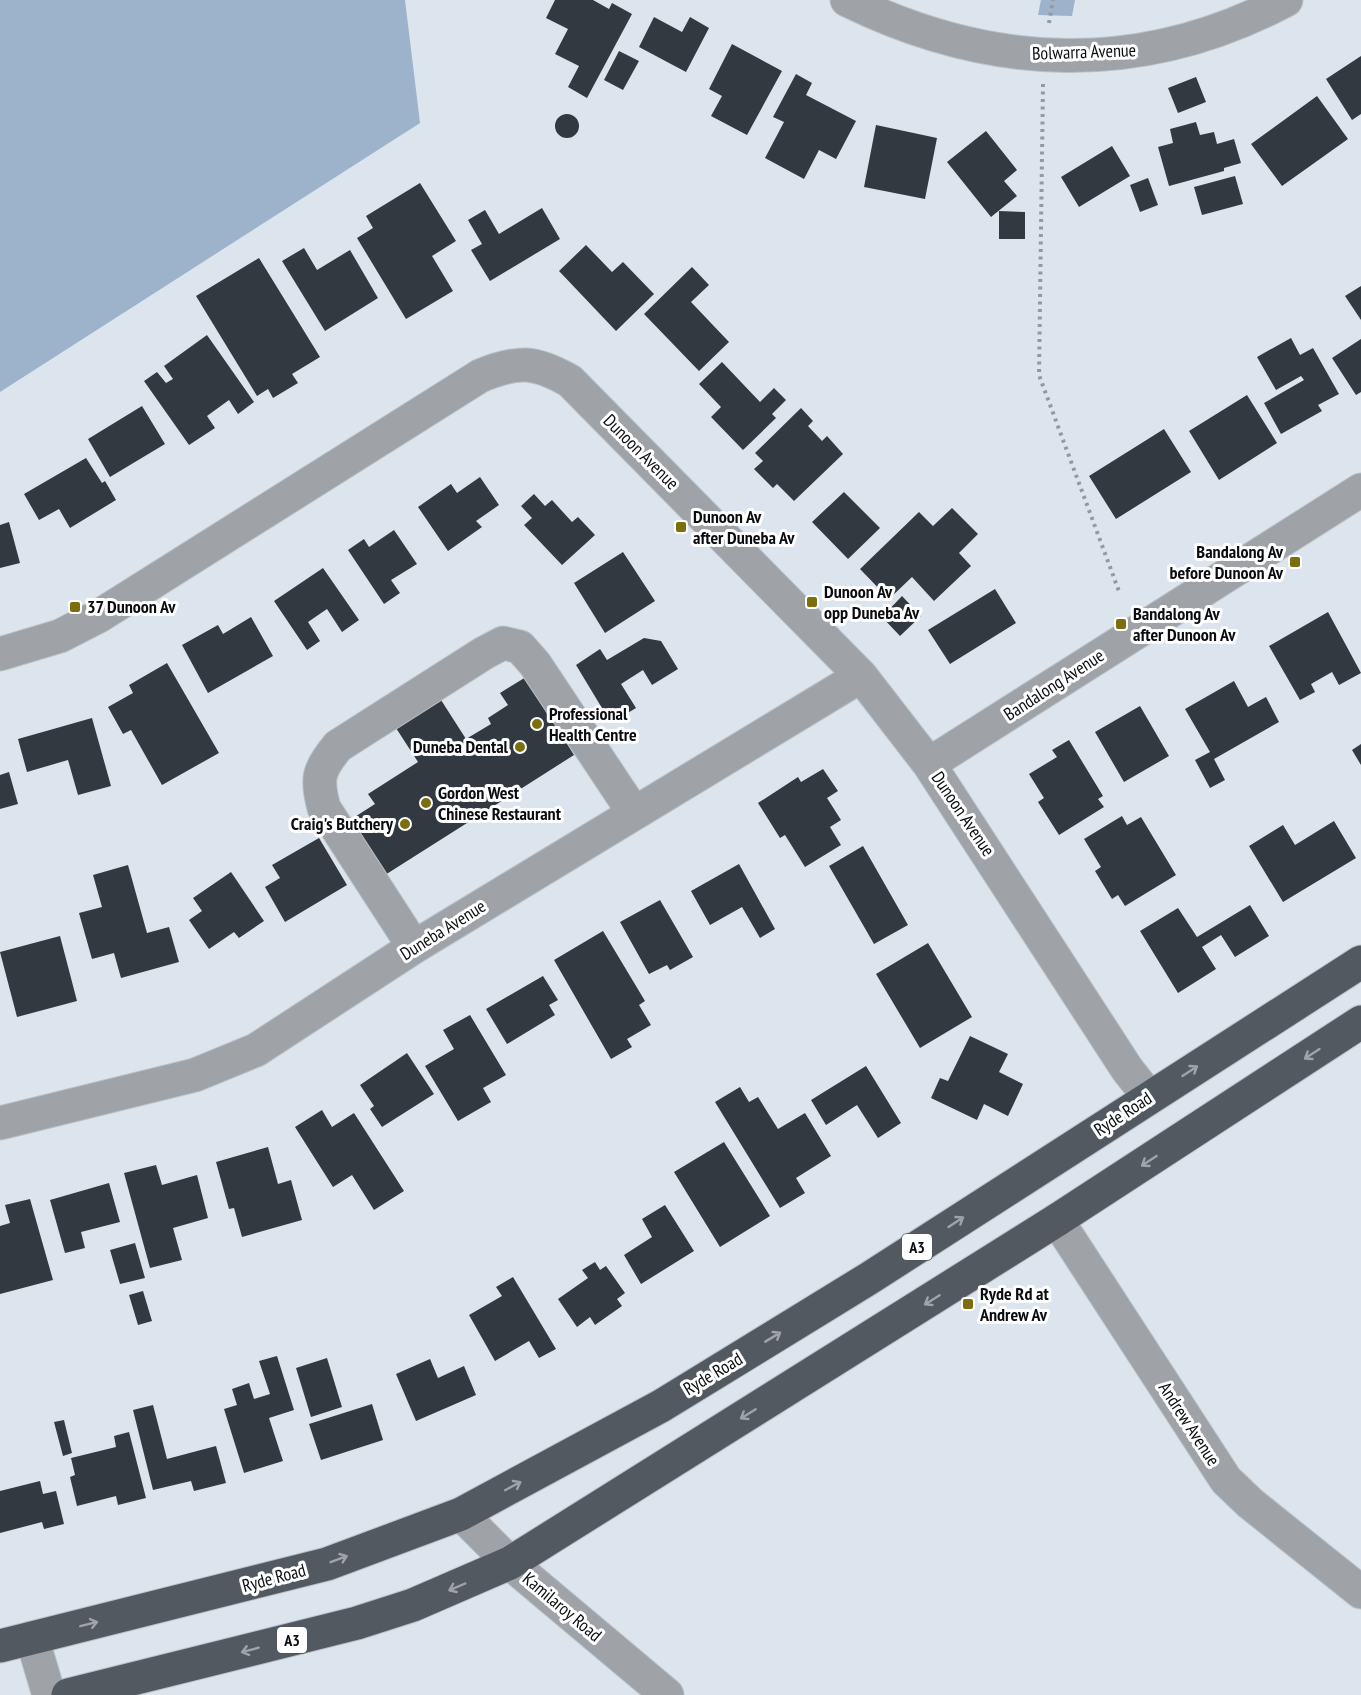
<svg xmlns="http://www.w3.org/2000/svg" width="1361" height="1695" viewBox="0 0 1361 1695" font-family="'PT Sans Narrow',sans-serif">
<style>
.green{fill:#9db3cb}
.building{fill:#323940}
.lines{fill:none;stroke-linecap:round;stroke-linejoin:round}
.minor-casing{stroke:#bac1c9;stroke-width:35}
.highway-casing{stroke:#bac1c9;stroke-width:35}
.path{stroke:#9399a0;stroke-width:4;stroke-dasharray:3 4.5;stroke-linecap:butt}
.minor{stroke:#9fa2a6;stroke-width:33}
.highway{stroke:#535961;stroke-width:33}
.oneway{stroke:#a0a4a8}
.poi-dot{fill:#7b6f0d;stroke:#fff;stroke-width:2}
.labels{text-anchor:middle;stroke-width:6;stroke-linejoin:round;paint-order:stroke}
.shield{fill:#fff;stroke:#545557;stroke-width:1.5}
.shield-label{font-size:16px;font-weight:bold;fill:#0a0c0f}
.street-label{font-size:18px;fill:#0a0c0f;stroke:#fff}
.poi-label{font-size:18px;font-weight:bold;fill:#0a0c0f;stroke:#fff;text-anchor:start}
</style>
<rect width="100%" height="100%" fill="#dce4ed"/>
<!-- green -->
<path class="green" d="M0 0H405L420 123 0 392Z
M1041 0H1075L1072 16 1038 15Z"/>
<!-- building -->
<path class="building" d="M555 0H593L609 9 612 3 632 14 587 98 568 87 579 66 555 54 568 29 546 18Z
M654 17 682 32 690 17 709 28 686 72 639 47Z
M732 44 782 71 747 135 711 116 722 96 709 89Z
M619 51 639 61 623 90 604 80Z
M1361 56V114L1352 120 1326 79Z
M796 74 812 83 806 95 856 121 836 159 819 150 804 179 765 158 784 122 773 117Z
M1196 77 1206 102 1178 113 1168 88Z
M1317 96 1348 139 1282 186 1251 144Z
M555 126a12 12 0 1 1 24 0a12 12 0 1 1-24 0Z
M1196 122 1200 135 1214 132 1217 144 1234 139 1241 163 1224 168V171L1169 186 1158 147 1173 143 1170 129Z
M876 125 937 138 925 199 864 187Z
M986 131 1017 170 1004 181 1017 196 991 217 947 162Z
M1112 146 1130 176 1079 207 1061 177Z
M1235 176 1243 204 1202 215 1194 187Z
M1148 178 1158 205 1140 212 1130 185Z
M420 183 456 241 432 256 453 291 406 319 357 238 373 228 366 216Z
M542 208 560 239 490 281 471 250 482 244 468 220 485 210 499 234Z
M999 211 1025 212V239H999Z
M586 245 612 272 623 262 654 294 616 331 559 271Z
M304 248 317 270 350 250 378 298 325 331 282 261Z
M259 258 320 357 292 374 298 383 273 398 268 389 257 396 196 296Z
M692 267 709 285 691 302 729 342 699 371 644 314Z
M1361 286V320L1345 296Z
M207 335 254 402 238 414 229 400 207 416 215 428 189 445 144 381 157 372 166 383 173 379 164 366Z
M1291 338 1300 355 1313 348 1339 394 1318 405 1322 411 1281 434 1264 403 1304 380 1301 376 1276 390 1257 357Z
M1361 339V392L1356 395 1332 358Z
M722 362 760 402 774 388 786 400 772 414 776 418 743 450 711 417 721 407 699 384Z
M1247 395 1277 443 1219 480 1189 431Z
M142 406 165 444 110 477 88 439Z
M801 408 813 421 808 426 822 441 827 436 843 454 794 501 777 484 773 488 754 469 763 461 755 453Z
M1164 429 1191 472 1116 519 1089 476Z
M86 458 102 483 105 481 116 500 70 528 59 509 39 520 24 494Z
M480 477 499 505 476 521 482 527 448 551 418 507 451 484 457 493Z
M844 492 880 528 848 559 812 522Z
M534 494 545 506 552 500 572 522 578 517 595 535 562 565 524 525 532 518 521 506Z
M952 508 978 534 959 553 971 566 934 601 912 577 889 599 860 569 919 512 933 526Z
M9 522 20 563 0 568V525Z
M394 530 417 564 391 580 400 593 384 604 348 550 364 539 369 547Z
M623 552 655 601 605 633 574 583Z
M323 568 359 620 342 632 327 609 308 622 320 641 307 650 274 601Z
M995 589 1016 623 950 664 928 630Z
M902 596 921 616 900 636 882 617Z
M1328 612 1361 673 1339 685 1332 672 1311 684 1315 692 1300 700 1269 646Z
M251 617 273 656 208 693 182 645 218 625 223 634Z
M644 638 661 641 678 669 652 685 643 670 621 684 636 708 611 723 576 665 600 649 607 660Z
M167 663 219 753 162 785 131 730 123 734 108 707 133 693 129 685Z
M526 677 574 755 385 875 350 820 375 804 368 794 418 762 396 728 441 700 466 739 491 724 488 718 508 705 500 693Z
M1234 681 1248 707 1266 697 1279 722 1214 759 1225 780 1210 788 1195 760 1210 752 1185 709Z
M1140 706 1169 756 1124 782 1095 732Z
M92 718 111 786 78 795 68 760 27 772 18 739Z
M1069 740 1103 796 1098 799 1104 807 1059 835 1038 802 1044 798 1029 774 1057 757 1052 750Z
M1361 744V765L1352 750Z
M823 769 838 791 827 798 841 820 830 827 841 845 805 867 785 835 780 838 758 803 798 777 801 782Z
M9 772 18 804 0 809V775Z
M1122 816 1127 825 1141 817 1176 875 1125 906 1118 895 1112 899 1095 871 1101 867 1084 839Z
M1334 821 1356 858 1283 902 1249 846 1283 825 1295 845Z
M319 838 347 885 285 922 265 887 280 878 272 865Z
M863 846 908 925 874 944 829 866Z
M739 864 775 929 760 938 742 907 710 925 691 891Z
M128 865 147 933 169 927 179 962 121 978 114 953 92 959 79 913 102 907 93 875Z
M231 872 264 921 239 938 234 932 209 949 189 920 202 911 193 898Z
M660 900 693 957 670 970 667 965 649 974 620 922Z
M1250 905 1269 936 1235 957 1221 935 1202 947 1216 969 1178 993 1140 931 1178 908 1197 937Z
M603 931 645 1001 639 1005 651 1025 627 1039 632 1047 611 1059 554 960Z
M60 936 77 1001 17 1017 0 952Z
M928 943 972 1017 920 1048 876 974Z
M543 976 558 1000 549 1005 555 1015 507 1044 486 1009Z
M470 1015 506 1075 483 1088 491 1102 458 1121 425 1066 454 1049 443 1030Z
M970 1036 1008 1054 999 1072 1023 1084 1008 1116 984 1104 977 1120 931 1098 940 1078 948 1081Z
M407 1053 434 1094 382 1127 370 1109 374 1106 360 1085Z
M866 1066 901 1123 878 1138 857 1105 826 1125 811 1100Z
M740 1087 749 1102 758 1097 778 1129 805 1113 831 1156 796 1178 805 1193 780 1208 715 1102Z
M322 1110 332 1127 354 1113 404 1191 374 1210 352 1175 333 1187 295 1127Z
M724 1142 770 1216 720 1247 674 1172Z
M268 1147 278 1184 291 1180 302 1220 242 1237 234 1208 229 1209 216 1162Z
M156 1165 162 1185 197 1175 208 1218 173 1228 182 1260 150 1268 124 1173Z
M109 1183 120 1222 81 1232 85 1248 65 1253 50 1200Z
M30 1199 53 1280 0 1294V1226L10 1223 5 1205Z
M665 1205 694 1251 641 1284 624 1255 652 1237 642 1219Z
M135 1243 145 1278 120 1284 110 1250Z
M595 1262 600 1270 606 1266 625 1293 617 1299 622 1306 595 1325 590 1317 577 1327 558 1299 588 1278 582 1270Z
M513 1277 556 1349 539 1358 529 1341 495 1361 469 1315 502 1296 496 1287Z
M143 1291 152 1321 138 1325 129 1295Z
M277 1356 294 1410 269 1418 283 1461 244 1473 224 1409 237 1405 232 1389 249 1383 254 1399 270 1394 259 1361Z
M327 1358 342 1407 311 1417 296 1368Z
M430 1359 438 1378 464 1366 476 1395 416 1421 396 1374Z
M372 1404 383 1440 321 1460 309 1424Z
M153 1405 167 1459 216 1446 226 1483 194 1491 191 1481 153 1490 133 1410Z
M64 1420 72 1453 63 1456 54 1422Z
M129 1432 146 1498 118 1505 116 1496 77 1506 70 1477 75 1475 71 1458 116 1447 114 1436Z
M40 1481 43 1494 56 1491 64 1524 44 1529 42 1522 0 1533V1491Z"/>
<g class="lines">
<!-- minor casing -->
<g class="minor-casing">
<path id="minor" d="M847 0C992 71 1141 77 1286 0
M0 654 60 636 99 616 480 376C518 360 535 361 570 381L861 676 929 764 1127 1069 1149 1097
M929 764 1361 490
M414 947 324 808C316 779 318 770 338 746L484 653 503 643 520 647 535 664 634 813
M0 1123 195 1075 256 1050 414 947 861 676
M1057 1220 1226 1480 1250 1503 1361 1592
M461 1514 510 1563 667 1695
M32 1638 49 1695"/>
</g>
<!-- highway casing -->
<g class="highway-casing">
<path id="highway" d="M0 1646 327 1564 461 1514 661 1406 868 1279 1361 962
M68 1695 357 1623 413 1605 510 1563 1057 1220 1361 1022"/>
</g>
<!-- path -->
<path class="path" d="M1049 23 1053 0
M1043 84 1039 375 1120 594"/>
<!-- minor -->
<use href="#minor" class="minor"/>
<!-- highway -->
<use href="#highway" class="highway"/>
</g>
<!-- one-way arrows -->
<defs><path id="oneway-shaft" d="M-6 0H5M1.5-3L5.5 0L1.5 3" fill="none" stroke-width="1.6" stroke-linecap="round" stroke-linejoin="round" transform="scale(1.5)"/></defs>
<g class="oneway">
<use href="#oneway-shaft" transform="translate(1312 1054) rotate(147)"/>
<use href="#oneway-shaft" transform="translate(1190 1071) rotate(-33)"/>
<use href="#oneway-shaft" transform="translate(1149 1161) rotate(147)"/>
<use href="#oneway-shaft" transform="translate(956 1222) rotate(-33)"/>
<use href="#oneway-shaft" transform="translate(932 1300) rotate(148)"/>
<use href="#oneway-shaft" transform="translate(773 1337) rotate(-31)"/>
<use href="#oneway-shaft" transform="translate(748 1414) rotate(148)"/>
<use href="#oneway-shaft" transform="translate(513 1486) rotate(-28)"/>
<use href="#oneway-shaft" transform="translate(339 1559) rotate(-21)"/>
<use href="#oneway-shaft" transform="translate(457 1587) rotate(157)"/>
<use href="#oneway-shaft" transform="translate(89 1624) rotate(-14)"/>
<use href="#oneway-shaft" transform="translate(250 1650) rotate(165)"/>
</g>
<!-- markers -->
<g class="poi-dot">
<rect x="675" y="521" width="12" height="12" rx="3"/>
<rect x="1289" y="556" width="12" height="12" rx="3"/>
<rect x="806" y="596" width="12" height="12" rx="3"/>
<rect x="69" y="601" width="12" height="12" rx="3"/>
<rect x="1115" y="618" width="12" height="12" rx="3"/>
<circle cx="537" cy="724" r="6"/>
<circle cx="520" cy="747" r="6"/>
<circle cx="426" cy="803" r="6"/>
<circle cx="405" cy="824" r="6"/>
<rect x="962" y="1298" width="12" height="12" rx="3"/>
</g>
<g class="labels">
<!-- shield labels -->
<g class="shield">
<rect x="902" y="1234" width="30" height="26" rx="4.5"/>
<rect x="277" y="1627" width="30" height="26" rx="4.5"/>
</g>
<g class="shield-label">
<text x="917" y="1253">A3</text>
<text x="292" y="1646">A3</text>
</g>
<!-- street labels -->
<g class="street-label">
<text transform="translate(1084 52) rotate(-2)" y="6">Bolwarra Avenue</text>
<text transform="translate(641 452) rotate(45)" y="6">Dunoon Avenue</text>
<text transform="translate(1054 685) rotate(-33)" y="6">Bandalong Avenue</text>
<text transform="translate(963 814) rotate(56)" y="6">Dunoon Avenue</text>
<text transform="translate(443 930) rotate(-32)" y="6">Duneba Avenue</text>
<text transform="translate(1123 1114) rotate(-33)" y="6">Ryde Road</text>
<text transform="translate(713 1374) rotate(-31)" y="6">Ryde Road</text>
<text transform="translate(1189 1424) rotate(57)" y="6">Andrew Avenue</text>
<text transform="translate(274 1578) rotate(-15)" y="6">Ryde Road</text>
<text transform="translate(562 1607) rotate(40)" y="6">Kamilaroy Road</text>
</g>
<!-- poi labels -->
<g class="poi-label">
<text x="693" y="523">Dunoon Av<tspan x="693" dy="21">after Duneba Av</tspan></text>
<text x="1283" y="558" text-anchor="end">Bandalong Av<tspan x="1283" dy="21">before Dunoon Av</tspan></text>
<text x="824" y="598">Dunoon Av<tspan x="824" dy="21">opp Duneba Av</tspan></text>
<text x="87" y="613">37 Dunoon Av</text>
<text x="1133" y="620">Bandalong Av<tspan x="1133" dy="21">after Dunoon Av</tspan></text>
<text x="549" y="720">Professional<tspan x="549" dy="21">Health Centre</tspan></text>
<text x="508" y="753" text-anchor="end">Duneba Dental</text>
<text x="438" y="799">Gordon West<tspan x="438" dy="21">Chinese Restaurant</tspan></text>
<text x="393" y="830" text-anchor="end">Craig's Butchery</text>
<text x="980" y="1300">Ryde Rd at<tspan x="980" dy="21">Andrew Av</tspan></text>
</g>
</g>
</svg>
